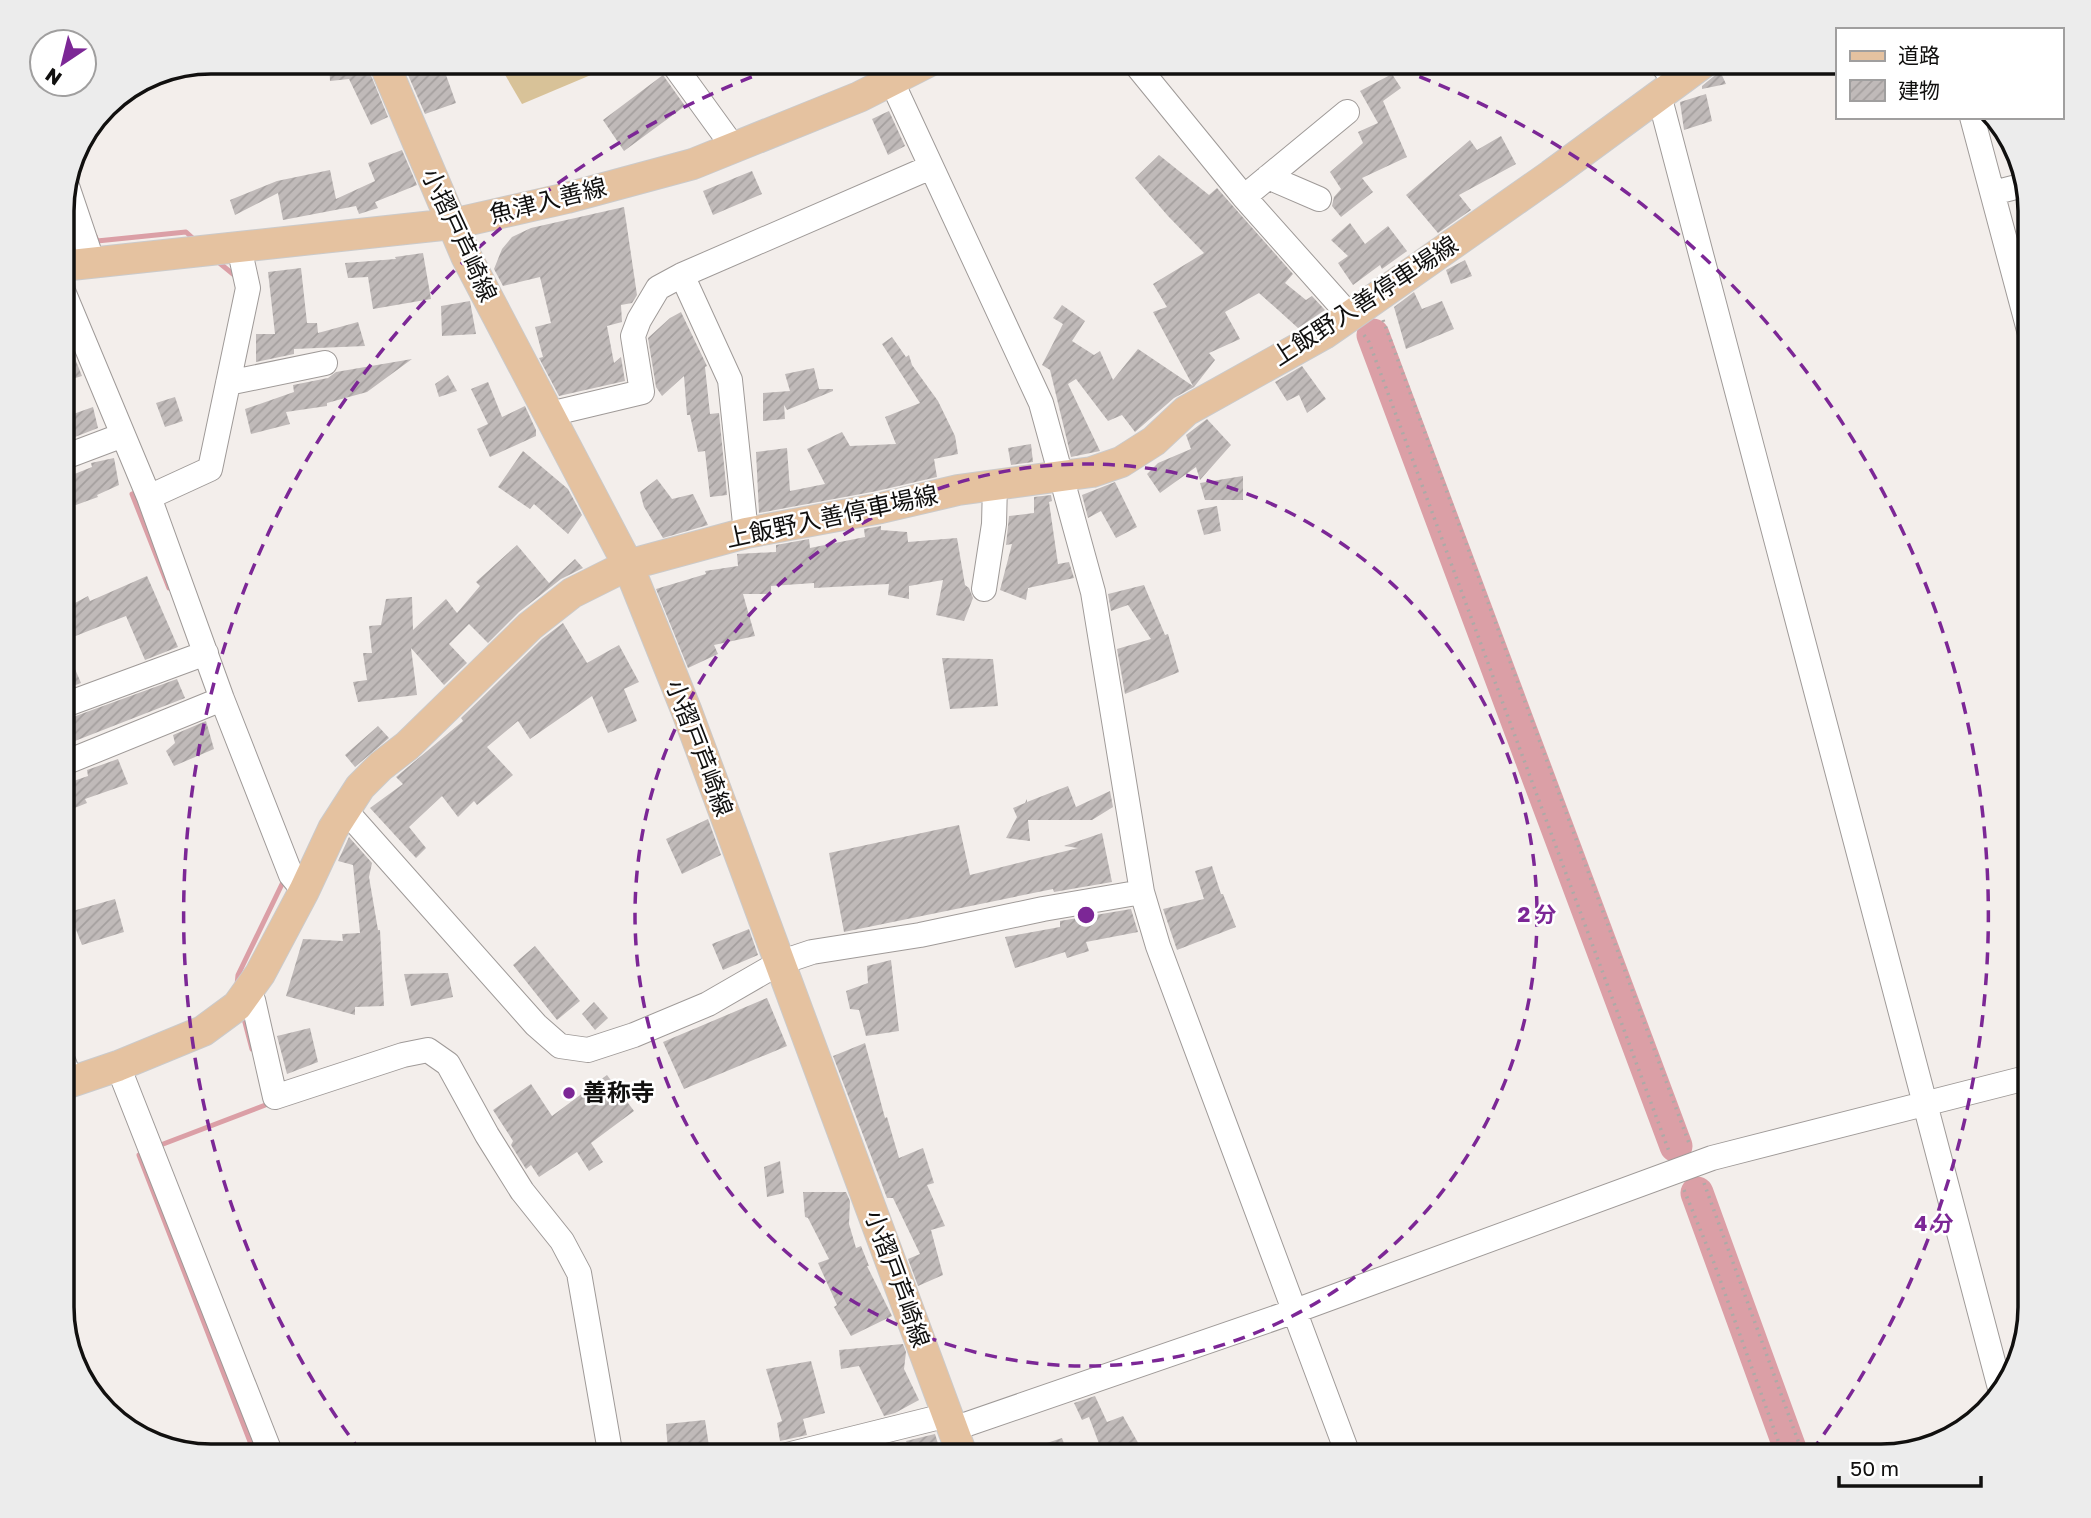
<svg xmlns="http://www.w3.org/2000/svg" width="2091" height="1518" viewBox="0 0 2091 1518" font-family="'Golos Text','Noto Sans JP',sans-serif">
<style>
.green{fill:#d8c298}
.lines{fill:none;stroke-linecap:round;stroke-linejoin:round}
.stream{stroke:#db9fa6;stroke-width:5}
.river{stroke:#db9fa6;stroke-width:33}
.building{fill:url(#building-hatch)}
.minor-casing{stroke:#9f9a98;stroke-width:26}
.major-casing{stroke:#cbcaca;stroke-width:32}
.path{stroke:#adaaa7;stroke-width:3.5;stroke-dasharray:2 5;stroke-linecap:butt}
.minor{stroke:#fff;stroke-width:24}
.major{stroke:#e5c2a0;stroke-width:30}
.ring{fill:none;stroke:#7c2796;stroke-width:3.5;stroke-dasharray:12 9}
.poi-dot{fill:#7c2796;stroke:#fff;stroke-width:2.5}
.labels{text-anchor:middle;stroke-width:5;stroke-linejoin:round;paint-order:stroke}
.street-label{font-size:24px;fill:#11100f;stroke:#fff}
.poi-label{font-size:24px;font-weight:bold;fill:#11100f;stroke:#fff;text-anchor:start}
.rim{fill:none;stroke:#11100f;stroke-width:3.5}
.centre{fill:#7c2796;stroke:#fff;stroke-width:3.5}
.ring-label{font-size:21px;text-anchor:middle;font-weight:bold;fill:#7c2796;stroke:#fff;stroke-width:5;stroke-linejoin:round;paint-order:stroke}
</style>
<defs>
<pattern id="building-hatch" width="6" height="6" patternUnits="userSpaceOnUse" patternTransform="scale(1.75)"><rect width="6" height="6" fill="#c0bab9"/><path d="M-1 1l2-2M0 6l6-6M5 7l2-2" fill="none" stroke="#a49f9e"/></pattern>
</defs>
<rect width="100%" height="100%" fill="#f3eeeb"/>
<!-- green -->
<path class="green" d="M497 61H624L522 104Z"/>
<g class="lines">
<!-- stream -->
<path class="stream" d="M95 236 97 241 186 232 197 242
M217 261 239 279
M140 491 132 494 169 588
M237 985 238 975 284 880
M243 1015 252 1049
M158 1146 268 1104 266 1099
M145 1152 139 1155 256 1457"/>
<!-- river -->
<path class="river" d="M1373 335 1676 1146
M1697 1193 1793 1457"/>
</g>
<!-- building -->
<path class="building" d="M329 61H346L349 70 366 63 388 117 371 125 349 79 330 81Z
M402 61H441L456 103 425 114Z
M1720 71 1726 84 1702 89V86Z
M1392 74 1401 88 1383 101 1407 157 1362 178 1373 192 1341 217 1332 206 1334 197 1341 189 1330 172 1363 143 1358 132 1378 123 1360 91Z
M663 75 685 106 624 151 603 120Z
M1706 94 1712 121 1684 130 1680 102Z
M889 111 905 146 888 155 872 119Z
M1501 136 1516 164 1459 195 1471 210 1438 233 1406 195 1470 140 1477 150Z
M402 150 417 185 375 202 378 208 359 214 356 206 283 220 278 193 235 215 230 200 277 181 330 170 336 199 375 181 368 163Z
M1159 155 1209 195 1217 188 1293 274 1285 283 1306 300 1312 296 1325 310 1298 328 1259 293 1225 312 1240 339 1209 353 1215 360 1194 387 1174 398 1135 432 1122 415 1108 421 1076 379 1068 384 1100 451 1071 457 1050 370 1042 365 1063 324 1053 318 1062 305 1085 321 1072 341 1094 355 1100 351 1113 380 1138 349 1193 386 1153 312 1167 307 1153 284 1204 253 1168 216 1135 178Z
M752 171 762 194 713 215 703 191Z
M624 207 637 295 632 303 621 305 622 322 607 326 614 363 621 357 625 381 559 396 539 358 543 357 535 327 551 323 540 277 503 286 494 269 502 249 512 237 531 228Z
M1350 223 1365 244 1388 226 1407 251 1382 269 1380 265 1353 285 1338 263 1348 256 1331 240Z
M423 253 431 299 373 309 368 277 348 278 345 263 396 259 395 257Z
M1465 260 1472 276 1451 284 1446 270Z
M301 268 307 323H317L318 333 358 322 365 346 294 349V354L256 362V334H275L268 272Z
M1414 292 1422 309 1442 301 1454 329 1406 349 1394 307Z
M470 301 476 334 442 336 441 306Z
M681 312 707 366 705 367 710 414 719 413 727 495 710 497 705 451 698 452 690 415H687L684 376 662 396 656 387 648 338 670 318Z
M892 337 906 357 909 355 912 365 938 401 955 436 958 454 934 459 937 477 877 491 759 513 756 452 787 448 790 491 825 484 807 449 842 432 850 446 896 444 885 417 920 403 882 344Z
M72 351 82 376 62 382V354Z
M412 359 367 392 327 403V406L286 412 290 424 251 434 245 409 294 392 293 385 328 378 336 372Z
M1302 366 1326 399 1307 413 1299 395 1287 401 1275 382Z
M814 368 819 389H833V391L787 410 784 405 785 419 763 421V393L790 391 785 374Z
M448 375 457 391 439 397 435 384Z
M488 382 502 417 525 406 536 430V436L490 457 477 429 488 424 471 389Z
M175 397 183 421 165 427 156 403Z
M93 407 98 428 62 442V418Z
M1207 419 1231 445 1200 480 1196 467 1160 493 1147 474 1158 463 1191 449 1186 435Z
M1031 444 1033 462 1011 465 1008 448Z
M523 451 568 489 582 515 568 534 534 504 530 509 498 487Z
M114 458 119 485 97 495 98 497 62 510V479L92 467 91 463Z
M1243 476V500H1205L1200 483Z
M657 479 672 499 693 494 708 525 663 538 644 507 640 492Z
M1115 482 1137 527 1116 538 1101 511 1088 518 1082 495Z
M1051 495 1052 501 1049 502 1058 564 1069 562 1074 578 1028 588 1026 600 1000 590 1012 544 1006 545 1009 516 1034 513V497Z
M1217 506 1221 531 1204 535 1197 510Z
M881 526V530L907 532 908 542 957 538 965 585 969 588 973 598 964 621 936 615 943 580 909 586V599L888 595 889 584 814 588V583L771 586V594H743L755 636 714 645 718 654 688 668 656 589 706 574 705 571 738 566 737 554 776 552V545L809 539 810 548 865 537 864 529Z
M517 545 549 583 575 559 583 568 561 579 519 612 488 643 469 624 449 644 467 663 444 685 411 648 417 695 358 702 353 682 367 680 363 653H372L369 626 381 625 386 599 412 597 413 630 446 599 457 613 480 586 476 582Z
M147 576 178 647 145 660 126 616 63 641 81 683 62 690V610L88 596 90 601Z
M1144 585 1165 635 1168 634 1179 672 1125 694 1117 649 1151 639 1128 605 1111 611 1108 594Z
M563 623 587 663 619 645 639 682 624 689 637 721 608 733 592 696 530 739 518 721 487 747 513 775 477 805 474 801 458 817 442 796 409 827 426 848 416 858 370 808 403 784 396 777 463 721 461 718 542 639Z
M942 658 993 659 998 706 950 709Z
M177 679 185 698 62 746V721Z
M206 721 214 749 174 766 166 751 175 743 173 735Z
M378 726 389 738 355 767 345 755Z
M118 759 128 784 85 799 87 803 62 813V785L88 776 87 770Z
M1068 786 1076 807 1110 791 1113 807 1092 820H1028L1030 841 1006 838 1017 817 1013 808 1025 803 1027 799V802Z
M708 819 721 855 682 874 666 839Z
M959 825 970 875 1078 848 1064 846 1102 833 1112 882 1054 892 1053 889 844 932 829 853Z
M349 837 372 863 369 877 378 930H380L384 1006 355 1007V1015L286 996 303 939 343 941 342 934 360 933 353 865 338 861Z
M1212 866 1221 894H1223L1236 927 1177 950 1163 909 1204 899 1195 871Z
M115 899 124 932 82 945 69 912Z
M1131 909 1138 932 1086 942 1089 951 1067 958 1065 952 1015 968 1005 937 1060 927V921Z
M749 929 758 955 723 970 712 944Z
M535 946 580 1001 557 1020 513 965Z
M891 960 899 1031 866 1036 859 1010 850 1009 846 991 868 983 867 966Z
M448 973 453 997 411 1006 404 974Z
M767 998 787 1046 684 1089 663 1042Z
M594 1002 608 1018 595 1030 582 1014Z
M310 1028 318 1062 287 1074 277 1036Z
M865 1043 885 1118 887 1117 899 1158 923 1148 934 1183 927 1185 945 1226 931 1230 943 1275 918 1286 908 1259 920 1254 893 1198H887L833 1056Z
M607 1075 634 1111 591 1143 603 1162 589 1171 577 1152 539 1177 531 1165 526 1169 511 1145 513 1141 493 1110 531 1084 552 1116Z
M780 1161 784 1193 767 1197 764 1167Z
M803 1192H846L850 1201 849 1224 856 1248 861 1246 869 1266H867L892 1316 851 1336 834 1307 837 1305 818 1263 829 1259 808 1218 805 1217Z
M903 1344 906 1352 904 1369 919 1400 895 1413 884 1416 859 1366 841 1369 839 1350Z
M811 1361 825 1413 803 1419 807 1435 780 1441 777 1423 782 1421 766 1369Z
M1095 1396 1107 1422 1123 1416 1141 1448 1118 1457H1104L1089 1417 1082 1420 1074 1403Z
M705 1420 709 1446 668 1452 666 1424Z
M935 1434 940 1450 913 1457 906 1441Z
M1062 1438 1069 1457H1014V1454Z"/>
<g class="lines">
<!-- minor casing -->
<g class="minor-casing">
<path id="minor" d="M671 61 734 148
M890 61 892 82 1041 403 1093 592 1142 892 1158 946 1349 1457
M1133 61 1244 197 1350 316
M1659 61 1676 82
M1659 95 2001 1392
M1972 117 2030 334
M1268 177 1319 199
M66 183 93 263
M1993 193 2024 185
M1244 197 1347 112
M62 281 63 291 149 497 222 699 291 875 304 891
M228 383 325 363
M550 414 642 392 633 336 639 320 658 288 682 275
M62 458 123 435
M149 497 210 469 248 288 239 247
M746 533 730 380 682 275 931 167
M984 589 994 524 995 485
M62 706 206 653
M62 764 222 699
M345 810 536 1025 560 1046 588 1050 634 1035 708 1004 779 963 812 952 920 935 1043 909 1142 892
M246 994 253 1000 275 1097 403 1055 428 1050 448 1064 487 1135 522 1191 562 1241 579 1273 611 1457
M62 1058 71 1081
M118 1066 272 1457
M953 1429 1295 1311 1712 1158 2030 1077
M779 1457 948 1415"/>
</g>
<!-- major casing -->
<g class="major-casing">
<path id="major" d="M383 61 466 256 628 565 687 712 963 1457
M62 266 452 224 567 198 693 164 859 97 930 61
M62 1085 118 1066 203 1031 237 1006 260 974 304 891 333 829 360 787 381 766 407 746 530 626 572 593 628 565 746 533 881 508 958 490 1092 472 1121 462 1154 441 1186 411 1324 334 1350 316 1551 175 1706 61"/>
</g>
<!-- path -->
<path class="path" d="M1383 320 1689 1143
M1364 335 1369 342 1670 1154
M1704 1183 1804 1457
M1684 1190 1714 1263 1784 1457"/>
<!-- minor -->
<use href="#minor" class="minor"/>
<!-- major -->
<use href="#major" class="major"/>
</g>
<!-- distance rings -->
<g class="ring">
<circle cx="1086" cy="915" r="451"/>
<path d="M361 1452A902 902 0 0 1 792 62M1380 62A902 902 0 0 1 1811 1452"/>
</g>
<!-- markers -->
<circle class="poi-dot" cx="569" cy="1093" r="7"/>
<g class="labels">
<!-- street labels -->
<g class="street-label">
<text transform="translate(548 201) rotate(-14)" y="8">魚津入善線</text>
<text transform="translate(459 235) rotate(65)" y="8">小摺戸芦崎線</text>
<text transform="translate(1365 301) rotate(-33)" y="8">上飯野入善停車場線</text>
<text transform="translate(832 517) rotate(-12)" y="8">上飯野入善停車場線</text>
<text transform="translate(699 748) rotate(69)" y="8">小摺戸芦崎線</text>
<text transform="translate(897 1279) rotate(70)" y="8">小摺戸芦崎線</text>
</g>
<!-- poi labels -->
<g class="poi-label">
<text x="583" y="1101">善称寺</text>
</g>
</g>
<!-- crop -->
<path d="M0 0H2091V1518H0ZM211 74H1881A137 137 0 0 1 2018 211V1307A137 137 0 0 1 1881 1444H211A137 137 0 0 1 74 1307V211A137 137 0 0 1 211 74Z" fill="#ececec" fill-rule="evenodd"/>
<path class="rim" d="M211 74H1881A137 137 0 0 1 2018 211V1307A137 137 0 0 1 1881 1444H211A137 137 0 0 1 74 1307V211A137 137 0 0 1 211 74Z"/>
<circle cx="1086" cy="915" r="10" class="centre"/>
<g class="ring-label">
<text x="1537" y="922">2 分</text>
<text x="1934" y="1231">4 分</text>
</g>
<!-- legend -->
<rect x="1836" y="28" width="228" height="91" fill="#ffffff" stroke="#a09f9f" stroke-width="2"/>
<rect x="1850" y="51" width="35" height="10" fill="#e5c2a0" stroke="#a09f9f" stroke-width="2"/>
<text x="1898" y="63" font-size="21" fill="#11100f">道路</text>
<rect x="1850" y="80" width="35" height="21" fill="url(#building-hatch)" stroke="#a09f9f" stroke-width="2"/>
<text x="1898" y="98" font-size="21" fill="#11100f">建物</text>
<!-- north arrow -->
<g transform="translate(63 63) rotate(215)"><circle r="33" fill="#ffffff" stroke="#a09f9f" stroke-width="2"/>
<path d="M0-5L12 26L0 18L-12 26Z" fill="#7c2796"/>
<text y="-10" font-size="19" font-weight="bold" text-anchor="middle" fill="#11100f">N</text>
</g>
<!-- scale -->
<path d="M1839 1476v10h142v-10" fill="none" stroke="#11100f" stroke-width="3.5"/>
<text x="1850" y="1476" font-size="21" fill="#11100f" stroke="#ffffff" stroke-width="5" paint-order="stroke">50 m</text>
</svg>
